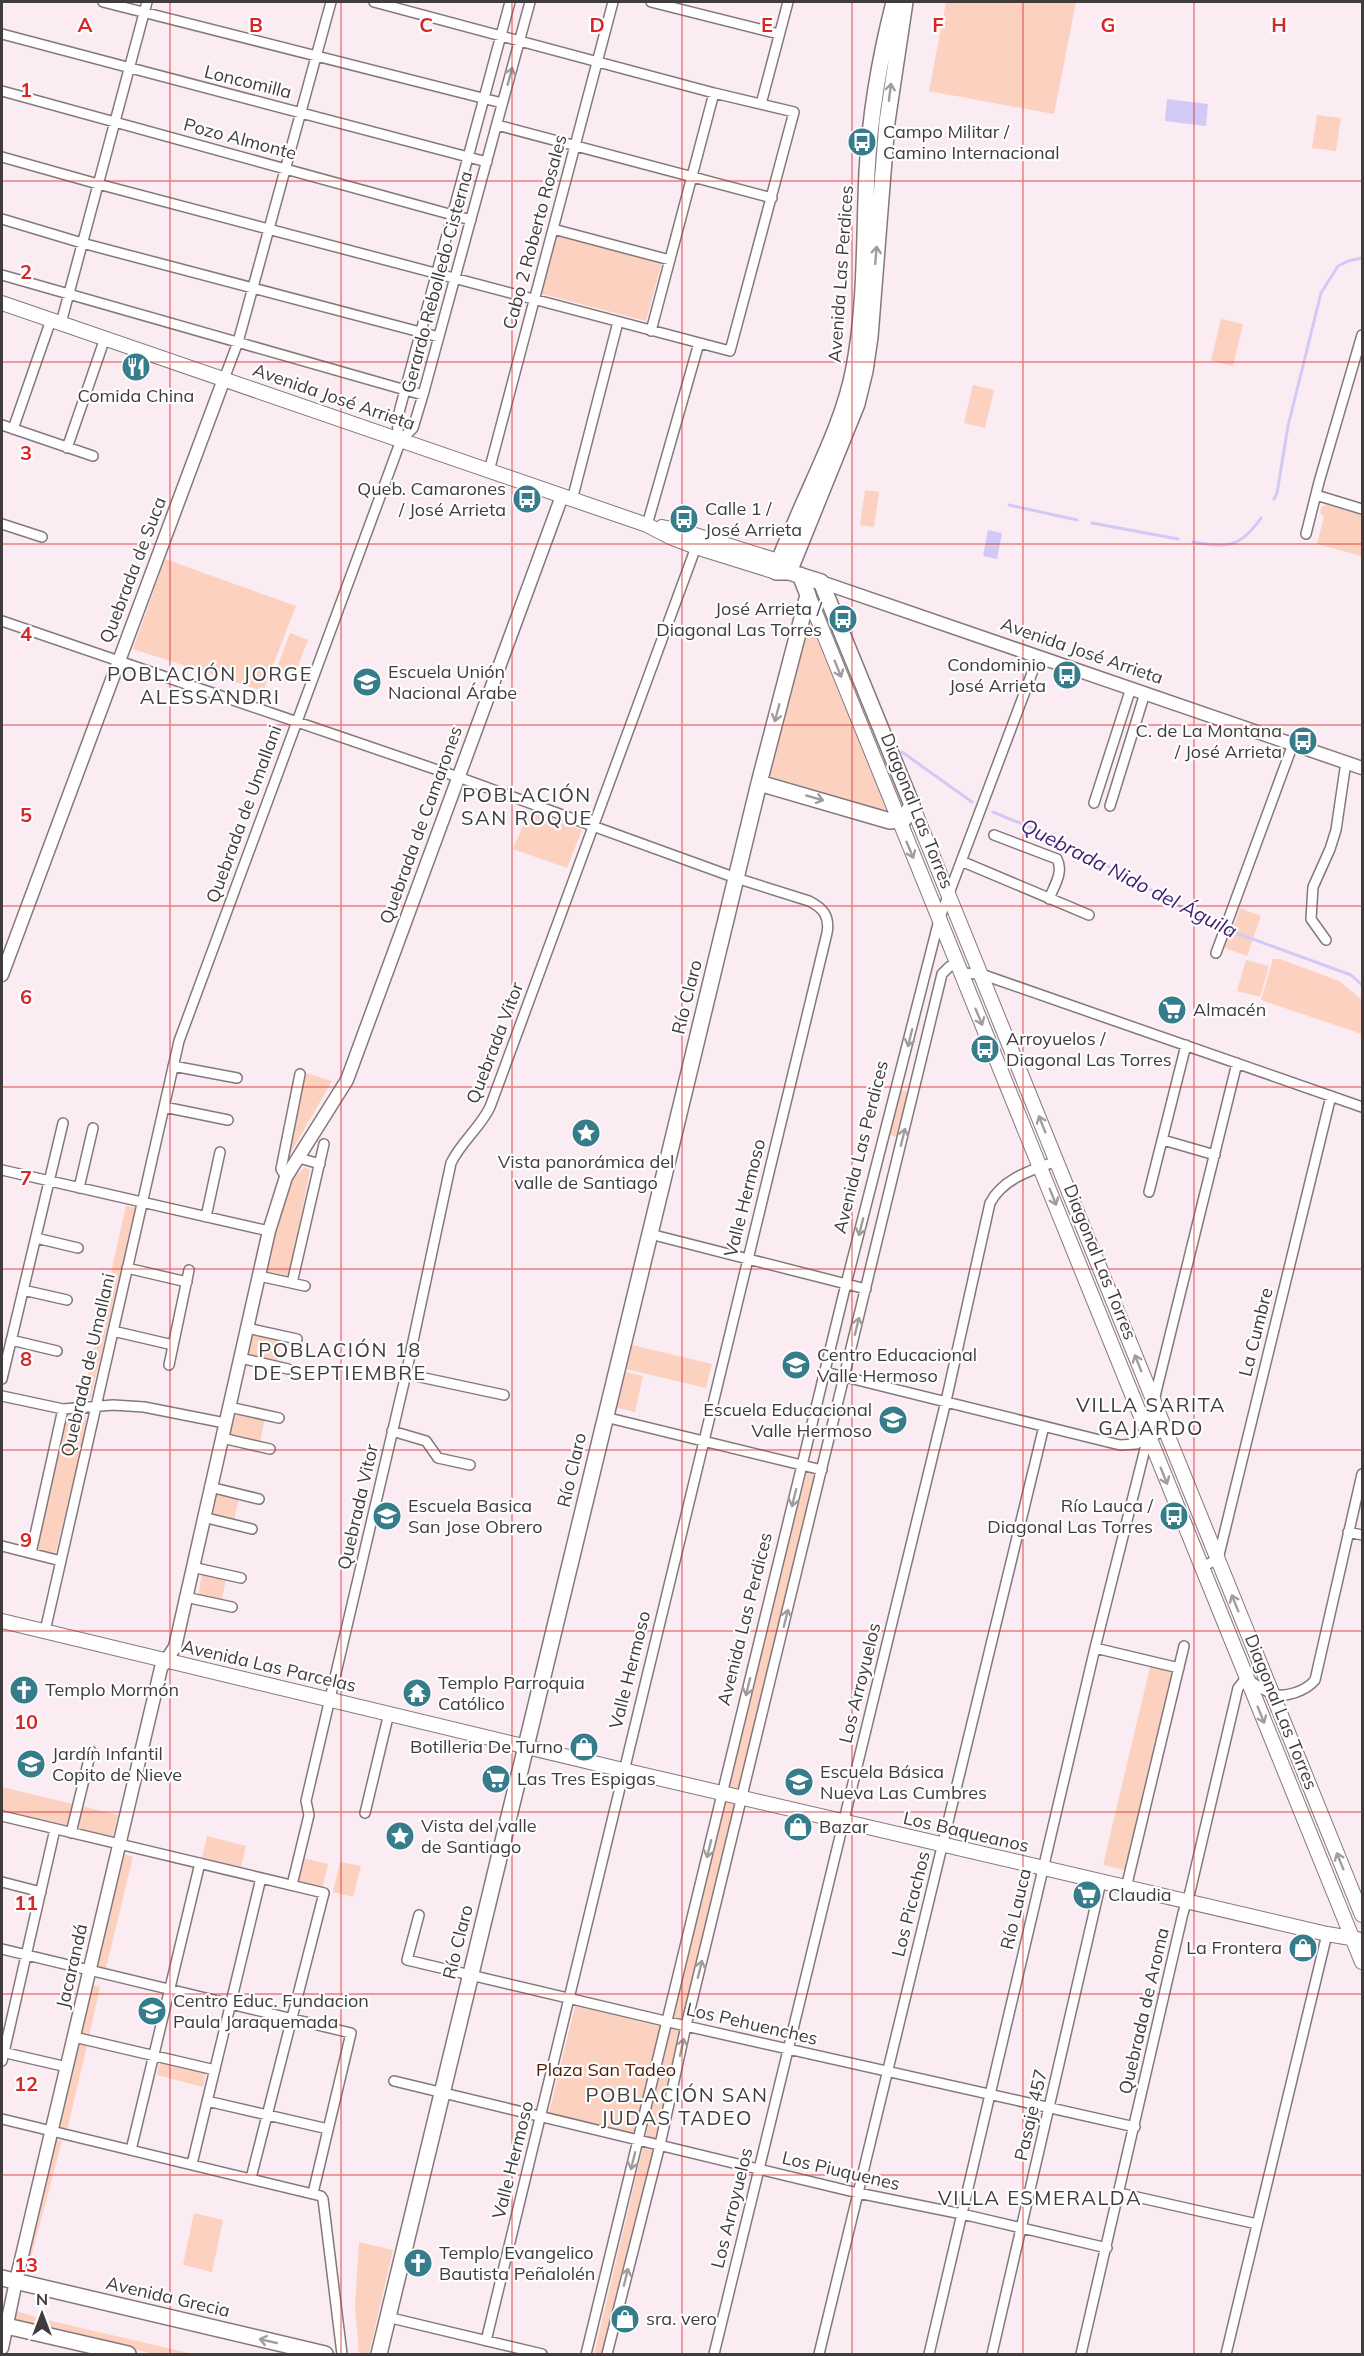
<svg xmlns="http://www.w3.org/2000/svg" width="1364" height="2356" viewBox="0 0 1364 2356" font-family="Mulish,sans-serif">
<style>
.green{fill:#fcd1bf}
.water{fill:#d3c9f7}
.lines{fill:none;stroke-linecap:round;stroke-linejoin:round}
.stream{stroke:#d3c9f7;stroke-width:3}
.minor-casing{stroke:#84787d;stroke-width:12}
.tertiary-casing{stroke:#84787d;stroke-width:15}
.secondary-casing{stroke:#84787d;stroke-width:16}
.primary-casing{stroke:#84787d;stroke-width:18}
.minor{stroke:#fff;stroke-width:9}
.tertiary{stroke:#fff;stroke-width:12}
.secondary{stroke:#fff;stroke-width:14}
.primary{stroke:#fff;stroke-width:15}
.oneway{stroke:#a09d9e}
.grid{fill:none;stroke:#d62828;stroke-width:1.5;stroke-opacity:0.55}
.labels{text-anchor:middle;stroke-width:4.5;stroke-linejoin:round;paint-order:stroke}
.street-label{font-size:18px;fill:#403b3d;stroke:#fefefe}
.poi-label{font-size:18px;fill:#403b3d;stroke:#fefefe;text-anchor:start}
.park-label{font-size:18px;fill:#4d1c03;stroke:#fefefe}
.neighbourhood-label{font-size:20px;letter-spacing:1.5px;fill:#403b3d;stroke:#fefefe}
.water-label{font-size:20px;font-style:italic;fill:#3e1e72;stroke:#fefefe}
.grid-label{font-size:20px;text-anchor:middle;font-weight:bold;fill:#d62828;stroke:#fefefe;stroke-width:4.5;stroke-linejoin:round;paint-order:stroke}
</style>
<rect width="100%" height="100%" fill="#faecf2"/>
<!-- green -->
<path class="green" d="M946 2H1076L1054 114 929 91Z
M1317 115 1341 118 1336 151 1312 148Z
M556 234 662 262 646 321 542 294Z
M1221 319 1243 324 1233 366 1211 361Z
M973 385 994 390 985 428 964 423Z
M865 490 879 492 874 527 860 525Z
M1327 505 1362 515 1361 556 1317 544 1324 517 1320 512 1322 506Z
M165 559 296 606 263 691 133 649Z
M809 609 894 820 765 781Z
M290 633 308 640 293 679 275 673Z
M529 811 582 830 567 868 513 849Z
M1240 908 1261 916 1247 956 1222 947 1233 928Z
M1273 959H1280L1339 981 1361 999 1362 1034 1261 1000Z
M1246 960 1269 966 1260 997 1237 991Z
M303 1072 332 1081 286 1161Z
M901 1090 909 1092 898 1137 890 1135Z
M305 1167 310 1170 289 1278 263 1271 290 1180Z
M126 1206 137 1208 90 1400 82 1401Z
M253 1333 282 1340 277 1362 248 1354Z
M632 1345 712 1364 706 1388 626 1369Z
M625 1372 643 1376 635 1412 617 1408Z
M234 1411 265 1418 260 1442 229 1436Z
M80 1413 85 1414 87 1424 55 1556 35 1551 65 1414Z
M807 1472 820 1476 663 2111 605 2354H594L646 2135 721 1801Z
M213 1492 239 1497 234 1521 208 1516Z
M202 1574 226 1578 222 1600 198 1596Z
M1150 1667 1172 1672 1126 1870 1103 1865Z
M2 1787 118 1815 112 1840 2 1813Z
M207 1836 246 1846 241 1867 202 1858Z
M121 1853 133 1857 106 1968 95 1966Z
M303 1858 328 1864 322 1890 297 1884Z
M340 1862 361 1866 353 1897 333 1892Z
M93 1985 100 1987 89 2036 80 2034Z
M575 2006 662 2027 636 2134 549 2113Z
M78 2043 87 2045 67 2131 58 2128Z
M160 2062 206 2073 203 2087 157 2075Z
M55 2139 62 2141 30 2261 25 2260Z
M194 2213 223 2220 212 2272 183 2265Z
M359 2242 393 2250 369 2354H359L355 2307Z
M2 2307 43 2319 193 2354H153L2 2318Z"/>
<!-- water -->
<path class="water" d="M1167 99 1208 104 1206 126 1165 121Z
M988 530 1002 533 997 559 983 556Z"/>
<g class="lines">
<!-- stream -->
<path class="stream" d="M1274 499 1277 493 1288 426 1321 293 1338 266 1348 261 1362 258
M1009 505 1077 520
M1092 523 1178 539
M1193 542C1227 548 1240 548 1261 518
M902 752 972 802
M993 812 1061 840 1214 925 1351 975 1362 985"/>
<!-- minor casing -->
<g class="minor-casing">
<path id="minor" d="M103 2 502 103
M651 2 779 34
M2 34 487 162
M2 91 471 220
M761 104 788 2
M497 125 772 198
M2 157 98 184 730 351 794 112 714 93 374 2
M2 219 82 243 439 337
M553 229 670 260
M2 275 423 395
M61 323 147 2
M651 331 714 93
M224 379 238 342 331 2
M2 425 93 456
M13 429 51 320
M401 440 413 428 423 395 530 2
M401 440C393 424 401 407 405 390L510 2
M67 448 105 338
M489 471 613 2
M1316 495 1362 509
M572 500 618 322
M2 524 42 537
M647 525 699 343
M1306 534 1319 482 1362 335
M2 621 458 777 736 878 809 901C823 908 830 916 827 933L486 2341
M1094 803 1131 688
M1110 806 1145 693
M994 835 1057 859C1064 872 1054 886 1049 899
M961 861 1089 915
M1326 940 1311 919 1313 887 1330 849 1336 830 1346 762
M1216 953 1293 744
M961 973 981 974 1362 1107
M173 1066 237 1078
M164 1107 228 1120
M1163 1140 1215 1155
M299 1158 320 1164
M2 1170 269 1231
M286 1177 281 1169 300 1074
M79 1188 93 1128
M1149 1192 1186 1045
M206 1217 220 1152
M650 1234 866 1289
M36 1238 78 1248
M127 1268 187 1282
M259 1276 305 1286
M292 1283 324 1144
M23 1290 67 1300
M247 1328 297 1339
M113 1331 173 1345
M11 1340 57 1351
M240 1358 288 1369
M169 1365 189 1270
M825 1372 1120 1445 1136 1444 1148 1437 1156 1392 1237 1063
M406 1374 504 1395
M2 1379 63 1123
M2 1396 63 1409 113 1405 144 1407 225 1423
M229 1407 279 1418
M605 1417 822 1470
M392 1431 426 1441 438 1458 470 1465
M222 1438 270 1449
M210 1487 259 1499
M203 1517 252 1529
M1348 1532 1362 1535
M2 1546 61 1561
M31 1553 63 1409
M192 1567 241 1578
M1202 1567 1218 1559 1331 1096
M185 1597 232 1607
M45 1631 179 1041 401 440
M1095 1648 1179 1668
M365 1813 389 1713
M2 1816 324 1893 251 2178
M71 1833 91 1751
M2 1882 41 1892
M292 1885 309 1815 306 1801 406 1374 451 1163C461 1142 480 1128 490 1107L696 547
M1126 1888 1184 1646
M419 1915 407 1960 686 2026 1135 2127
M2 1949 351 2033 313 2193
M74 2037 215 2070
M2 2052 67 2067
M2 2061 55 1829
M394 2081 858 2193 962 2214 1107 2248
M207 2101 328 2129
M2 2119 321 2196 323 2199 342 2354
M131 2150 200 1863
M192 2164 261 1878
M1119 2193 1257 2224
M387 2317 542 2354
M586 2354 846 1284 939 920 1038 657
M607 2354 660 2145 686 2026 942 974 949 967 956 963
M714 2354 946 1401 990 1203C1003 1178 1032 1170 1057 1161
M819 2354 1044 1426
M929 2354 1095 1648 1148 1437 1166 1431
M992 2354 1101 1882
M1081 2354 1183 1913 1190 1892 1238 1688 1246 1678C1254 1683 1262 1690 1271 1693 1284 1699 1306 1691 1315 1680L1362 1474
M1226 2354 1327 1934"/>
</g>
<!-- tertiary casing -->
<g class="tertiary-casing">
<path id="tertiary" d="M821 582 1362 768
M2 975 224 379
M2 2348 16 2281 161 1668 175 1647 269 1231 286 1177 347 1080 562 496"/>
</g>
<!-- secondary casing -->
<g class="secondary-casing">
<path id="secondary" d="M2 303 647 525 670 537 696 547 776 572
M662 527 682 531 778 561 785 568
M808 595 1362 1962
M912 805 1362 1915
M2 1621 623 1770 1327 1934 1357 1939"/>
</g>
<!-- primary casing -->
<g class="primary-casing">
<path id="primary" d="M789 572 857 404 865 371 870 337 887 122 905 2
M759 783 890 821 904 819 912 805 821 582 789 572H776C780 554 789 538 796 521 817 471 844 421 854 368 866 304 864 237 867 172 870 115 880 57 894 2
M2 2278 325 2354
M2 2325 128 2354
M379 2354 759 783 808 595 800 575"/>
</g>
<!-- minor -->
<use href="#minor" class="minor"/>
<!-- tertiary -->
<use href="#tertiary" class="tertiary"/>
<!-- secondary -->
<use href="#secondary" class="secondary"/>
<!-- primary -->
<use href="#primary" class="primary"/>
</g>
<!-- one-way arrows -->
<defs><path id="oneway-shaft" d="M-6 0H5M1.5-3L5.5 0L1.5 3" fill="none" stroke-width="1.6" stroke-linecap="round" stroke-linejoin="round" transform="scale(1.5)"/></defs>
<g class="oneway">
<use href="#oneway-shaft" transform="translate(510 76) rotate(-75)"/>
<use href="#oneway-shaft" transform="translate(890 92) rotate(-83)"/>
<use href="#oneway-shaft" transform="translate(876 255) rotate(-85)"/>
<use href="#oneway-shaft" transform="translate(838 669) rotate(68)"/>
<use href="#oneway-shaft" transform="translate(777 713) rotate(105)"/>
<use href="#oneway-shaft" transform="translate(815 798) rotate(16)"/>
<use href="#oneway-shaft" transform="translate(910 850) rotate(67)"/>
<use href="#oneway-shaft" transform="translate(979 1017) rotate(67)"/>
<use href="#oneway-shaft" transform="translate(910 1038) rotate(104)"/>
<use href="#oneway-shaft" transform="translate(1042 1124) rotate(-112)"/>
<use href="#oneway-shaft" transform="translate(903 1137) rotate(-76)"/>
<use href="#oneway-shaft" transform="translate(1053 1197) rotate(68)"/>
<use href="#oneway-shaft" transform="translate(861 1227) rotate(104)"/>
<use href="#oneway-shaft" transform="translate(857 1326) rotate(-76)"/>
<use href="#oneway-shaft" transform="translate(1138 1363) rotate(-112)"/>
<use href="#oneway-shaft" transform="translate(1164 1476) rotate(68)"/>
<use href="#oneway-shaft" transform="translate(794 1498) rotate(104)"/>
<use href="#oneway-shaft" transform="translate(1235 1603) rotate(-112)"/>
<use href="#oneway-shaft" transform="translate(786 1618) rotate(-76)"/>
<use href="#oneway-shaft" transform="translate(748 1687) rotate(104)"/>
<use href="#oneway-shaft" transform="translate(1261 1715) rotate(68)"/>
<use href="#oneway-shaft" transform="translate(709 1849) rotate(104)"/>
<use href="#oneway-shaft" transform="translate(1340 1861) rotate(-112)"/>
<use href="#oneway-shaft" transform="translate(700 1969) rotate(-76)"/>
<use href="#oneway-shaft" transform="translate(682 2047) rotate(-77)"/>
<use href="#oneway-shaft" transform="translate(633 2161) rotate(104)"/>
<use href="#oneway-shaft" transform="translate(626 2277) rotate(-76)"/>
<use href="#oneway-shaft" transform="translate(268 2341) rotate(-167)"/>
</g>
<!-- grid -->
<path class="grid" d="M170 2V2354M341 2V2354M512 2V2354M682 2V2354M852 2V2354M1023 2V2354M1194 2V2354M2 181H1362M2 362H1362M2 544H1362M2 725H1362M2 906H1362M2 1087H1362M2 1269H1362M2 1450H1362M2 1631H1362M2 1812H1362M2 1994H1362M2 2175H1362"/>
<!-- icons -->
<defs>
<g id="bus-disc" transform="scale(1.5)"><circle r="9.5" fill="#377c8a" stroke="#fefefe"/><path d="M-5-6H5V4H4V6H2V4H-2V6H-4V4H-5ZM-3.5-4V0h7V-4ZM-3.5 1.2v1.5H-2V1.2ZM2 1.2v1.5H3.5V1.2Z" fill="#fff"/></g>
<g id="restaurant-disc" transform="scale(1.5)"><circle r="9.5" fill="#377c8a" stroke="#fefefe"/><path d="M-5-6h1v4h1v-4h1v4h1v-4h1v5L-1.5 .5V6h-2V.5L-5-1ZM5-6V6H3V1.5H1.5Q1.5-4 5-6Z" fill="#fff"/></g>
<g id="school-disc" transform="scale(1.5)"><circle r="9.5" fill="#377c8a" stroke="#fefefe"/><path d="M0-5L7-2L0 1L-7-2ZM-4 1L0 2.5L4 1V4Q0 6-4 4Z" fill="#fff"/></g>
<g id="supermarket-disc" transform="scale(1.5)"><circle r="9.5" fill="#377c8a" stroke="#fefefe"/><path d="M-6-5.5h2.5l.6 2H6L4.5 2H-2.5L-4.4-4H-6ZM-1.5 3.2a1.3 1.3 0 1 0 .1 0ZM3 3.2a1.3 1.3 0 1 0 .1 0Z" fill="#fff"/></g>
<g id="sight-disc" transform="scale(1.5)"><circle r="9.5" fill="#377c8a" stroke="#fefefe"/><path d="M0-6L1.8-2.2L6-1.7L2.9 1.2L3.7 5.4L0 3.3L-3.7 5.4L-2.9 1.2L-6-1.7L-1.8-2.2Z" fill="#fff"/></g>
<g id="church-disc" transform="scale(1.5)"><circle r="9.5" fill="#377c8a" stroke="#fefefe"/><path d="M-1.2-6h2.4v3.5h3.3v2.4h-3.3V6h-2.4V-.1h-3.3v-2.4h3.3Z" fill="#fff"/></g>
<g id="temple-disc" transform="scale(1.5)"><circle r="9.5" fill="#377c8a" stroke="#fefefe"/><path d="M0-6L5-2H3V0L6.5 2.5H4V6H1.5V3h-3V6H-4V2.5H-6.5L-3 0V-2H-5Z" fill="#fff"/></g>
<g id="shop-disc" transform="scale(1.5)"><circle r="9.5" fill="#377c8a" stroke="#fefefe"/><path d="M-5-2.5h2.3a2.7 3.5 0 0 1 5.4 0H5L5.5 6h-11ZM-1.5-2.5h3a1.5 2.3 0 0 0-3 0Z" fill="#fff"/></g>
</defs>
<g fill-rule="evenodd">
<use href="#bus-disc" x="862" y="142"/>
<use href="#restaurant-disc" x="136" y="367"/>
<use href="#bus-disc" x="527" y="499"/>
<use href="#bus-disc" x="684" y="519"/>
<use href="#bus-disc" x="843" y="619"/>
<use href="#bus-disc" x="1067" y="675"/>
<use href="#school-disc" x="367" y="682"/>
<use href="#bus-disc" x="1303" y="741"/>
<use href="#supermarket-disc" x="1172" y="1010"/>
<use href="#bus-disc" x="985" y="1049"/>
<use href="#sight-disc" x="586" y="1133"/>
<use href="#school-disc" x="796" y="1365"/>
<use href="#school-disc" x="893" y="1420"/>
<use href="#school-disc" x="387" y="1516"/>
<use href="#bus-disc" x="1174" y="1516"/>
<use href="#church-disc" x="24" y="1690"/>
<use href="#temple-disc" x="417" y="1693"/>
<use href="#shop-disc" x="584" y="1747"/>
<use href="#school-disc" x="31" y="1764"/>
<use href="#supermarket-disc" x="496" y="1779"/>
<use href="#school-disc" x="799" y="1782"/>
<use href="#shop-disc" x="798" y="1827"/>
<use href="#sight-disc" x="400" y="1836"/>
<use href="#supermarket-disc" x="1087" y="1895"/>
<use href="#shop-disc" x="1303" y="1948"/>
<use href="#school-disc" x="152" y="2011"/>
<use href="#church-disc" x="418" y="2263"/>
<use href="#shop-disc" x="625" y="2319"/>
</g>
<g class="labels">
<!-- street labels -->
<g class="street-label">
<text transform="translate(248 82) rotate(14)" y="6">Loncomilla</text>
<text transform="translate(240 139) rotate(15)" y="6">Pozo Almonte</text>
<text transform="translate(535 232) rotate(-75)" y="6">Cabo 2 Roberto Rosales</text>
<text transform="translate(841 274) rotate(-86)" y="6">Avenida Las Perdices</text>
<text transform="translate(437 282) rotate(-75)" y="6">Gerardo Rebolledo Cisterna</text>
<text transform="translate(334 397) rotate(19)" y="6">Avenida José Arrieta</text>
<text transform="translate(133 570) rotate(-69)" y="6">Quebrada de Suca</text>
<text transform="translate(1082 651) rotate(19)" y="6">Avenida José Arrieta</text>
<text transform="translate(917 811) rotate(68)" y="6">Diagonal Las Torres</text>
<text transform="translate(244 814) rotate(-70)" y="6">Quebrada de Umallani</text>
<text transform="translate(421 825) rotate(-70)" y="6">Quebrada de Camarones</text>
<text transform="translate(687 997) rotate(-76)" y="6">Río Claro</text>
<text transform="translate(495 1043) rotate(-69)" y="6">Quebrada Vitor</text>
<text transform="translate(861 1147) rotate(-76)" y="6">Avenida Las Perdices</text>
<text transform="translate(745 1198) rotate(-76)" y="6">Valle Hermoso</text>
<text transform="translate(1100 1262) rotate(68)" y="6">Diagonal Las Torres</text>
<text transform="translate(1256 1332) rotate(-76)" y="6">La Cumbre</text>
<text transform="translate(88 1365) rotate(-77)" y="6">Quebrada de Umallani</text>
<text transform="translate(572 1470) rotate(-77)" y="6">Río Claro</text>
<text transform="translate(358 1507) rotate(-77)" y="6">Quebrada Vitor</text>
<text transform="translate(745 1619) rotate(-76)" y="6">Avenida Las Perdices</text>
<text transform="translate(269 1666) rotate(13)" y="6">Avenida Las Parcelas</text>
<text transform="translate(630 1670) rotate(-76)" y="6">Valle Hermoso</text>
<text transform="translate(860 1683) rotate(-76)" y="6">Los Arroyuelos</text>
<text transform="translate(1281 1712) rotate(68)" y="6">Diagonal Las Torres</text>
<text transform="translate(966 1832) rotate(13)" y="6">Los Baqueanos</text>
<text transform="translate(911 1904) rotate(-76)" y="6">Los Picachos</text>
<text transform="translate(1016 1909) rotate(-77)" y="6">Río Lauca</text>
<text transform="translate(458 1942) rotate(-76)" y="6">Río Claro</text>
<text transform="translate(72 1966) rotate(-77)" y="6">Jacarandá</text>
<text transform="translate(1144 2011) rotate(-77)" y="6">Quebrada de Aroma</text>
<text transform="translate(752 2024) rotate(13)" y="6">Los Pehuenches</text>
<text transform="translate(1031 2115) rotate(-77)" y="6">Pasaje 457</text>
<text transform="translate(513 2160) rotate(-76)" y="6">Valle Hermoso</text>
<text transform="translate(841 2171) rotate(13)" y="6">Los Piuquenes</text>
<text transform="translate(732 2208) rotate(-76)" y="6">Los Arroyuelos</text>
<text transform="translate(168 2297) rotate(13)" y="6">Avenida Grecia</text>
</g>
<!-- poi labels -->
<g class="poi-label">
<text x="883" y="138">Campo Militar /<tspan x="883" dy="21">Camino Internacional</tspan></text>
<text x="136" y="402" text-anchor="middle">Comida China</text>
<text x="506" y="495" text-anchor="end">Queb. Camarones<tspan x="506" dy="21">/ José Arrieta</tspan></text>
<text x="705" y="515">Calle 1 /<tspan x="705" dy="21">José Arrieta</tspan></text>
<text x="822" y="615" text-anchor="end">José Arrieta /<tspan x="822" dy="21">Diagonal Las Torres</tspan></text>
<text x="1046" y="671" text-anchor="end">Condominio<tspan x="1046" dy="21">José Arrieta</tspan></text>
<text x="388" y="678">Escuela Unión<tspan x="388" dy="21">Nacional Árabe</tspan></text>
<text x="1282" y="737" text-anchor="end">C. de La Montana<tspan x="1282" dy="21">/ José Arrieta</tspan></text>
<text x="1193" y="1016">Almacén</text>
<text x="1006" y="1045">Arroyuelos /<tspan x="1006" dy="21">Diagonal Las Torres</tspan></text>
<text x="586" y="1168" text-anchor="middle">Vista panorámica del<tspan x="586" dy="21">valle de Santiago</tspan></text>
<text x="817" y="1361">Centro Educacional<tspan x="817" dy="21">Valle Hermoso</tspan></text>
<text x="872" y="1416" text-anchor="end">Escuela Educacional<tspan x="872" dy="21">Valle Hermoso</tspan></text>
<text x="408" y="1512">Escuela Basica<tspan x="408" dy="21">San Jose Obrero</tspan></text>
<text x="1153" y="1512" text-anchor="end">Río Lauca /<tspan x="1153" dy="21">Diagonal Las Torres</tspan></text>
<text x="438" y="1689">Templo Parroquia<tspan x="438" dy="21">Católico</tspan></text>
<text x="45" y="1696">Templo Mormón</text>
<text x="563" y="1753" text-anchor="end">Botilleria De Turno</text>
<text x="52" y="1760">Jardín Infantil<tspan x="52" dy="21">Copito de Nieve</tspan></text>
<text x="820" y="1778">Escuela Básica<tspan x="820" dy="21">Nueva Las Cumbres</tspan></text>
<text x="517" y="1785">Las Tres Espigas</text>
<text x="421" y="1832">Vista del valle<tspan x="421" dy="21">de Santiago</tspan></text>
<text x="819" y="1833">Bazar</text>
<text x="1108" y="1901">Claudia</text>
<text x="1282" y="1954" text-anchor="end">La Frontera</text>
<text x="173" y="2007">Centro Educ. Fundacion<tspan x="173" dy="21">Paula Jaraquemada</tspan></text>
<text x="439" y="2259">Templo Evangelico<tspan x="439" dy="21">Bautista Peñalolén</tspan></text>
<text x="646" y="2325">sra. vero</text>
</g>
<!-- park labels -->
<g class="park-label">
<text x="606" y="2076">Plaza San Tadeo</text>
</g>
<!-- neighbourhood labels -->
<g class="neighbourhood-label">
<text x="210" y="681">POBLACIÓN JORGE<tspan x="210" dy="23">ALESSANDRI</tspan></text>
<text x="527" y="802">POBLACIÓN<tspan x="527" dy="23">SAN ROQUE</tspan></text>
<text x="340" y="1357">POBLACIÓN 18<tspan x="340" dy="23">DE SEPTIEMBRE</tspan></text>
<text x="1151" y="1412">VILLA SARITA<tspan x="1151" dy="23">GAJARDO</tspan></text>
<text x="677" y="2102">POBLACIÓN SAN<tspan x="677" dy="23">JUDAS TADEO</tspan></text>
<text x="1040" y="2205">VILLA ESMERALDA</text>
</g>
<!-- water labels -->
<g class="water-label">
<text transform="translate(1129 878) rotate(27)" y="7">Quebrada Nido del Águila</text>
</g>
</g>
<g class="grid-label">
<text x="85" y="32">A</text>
<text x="256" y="32">B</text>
<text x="426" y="32">C</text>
<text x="597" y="32">D</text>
<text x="767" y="32">E</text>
<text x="938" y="32">F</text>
<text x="1108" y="32">G</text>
<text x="1279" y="32">H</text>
<text x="26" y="97">1</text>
<text x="26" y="279">2</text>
<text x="26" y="460">3</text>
<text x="26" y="641">4</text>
<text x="26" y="822">5</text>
<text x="26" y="1004">6</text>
<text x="26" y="1185">7</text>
<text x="26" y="1366">8</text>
<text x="26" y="1547">9</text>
<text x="26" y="1729">10</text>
<text x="26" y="1910">11</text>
<text x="26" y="2091">12</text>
<text x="26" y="2272">13</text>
</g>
<!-- border -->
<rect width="1364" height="2356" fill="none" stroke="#403b3d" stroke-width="6"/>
<!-- north arrow -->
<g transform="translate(42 2314)" stroke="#fefefe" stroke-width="4.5" paint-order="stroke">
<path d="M0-4.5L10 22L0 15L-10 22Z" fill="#403b3d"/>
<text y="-9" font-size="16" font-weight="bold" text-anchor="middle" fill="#403b3d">N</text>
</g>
</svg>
